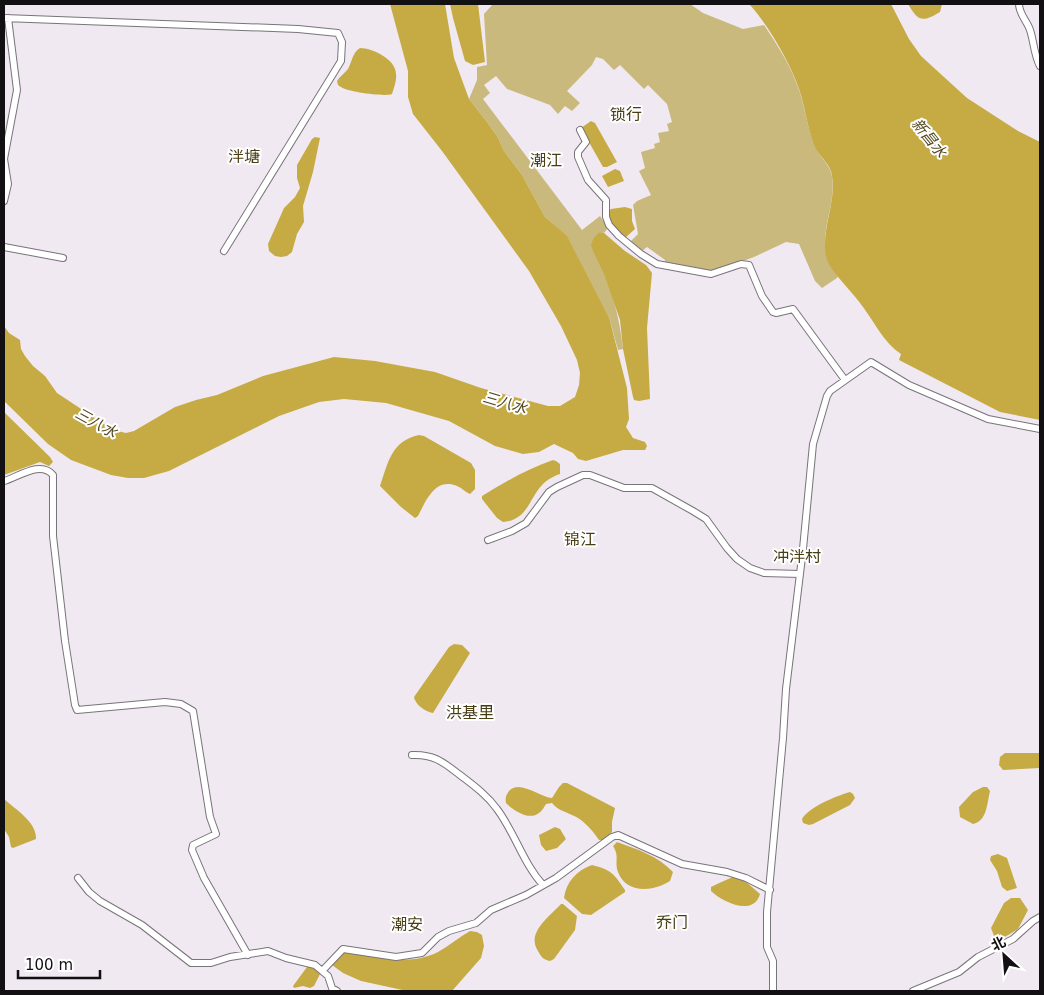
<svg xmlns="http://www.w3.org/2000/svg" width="1044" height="995" viewBox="0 0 1044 995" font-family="'DejaVu Sans','Noto Sans SC',sans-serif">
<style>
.green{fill:#cab97c}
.water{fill:#c6ab45}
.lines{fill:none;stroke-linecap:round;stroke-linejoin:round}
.minor-casing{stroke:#79737b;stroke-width:8}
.minor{stroke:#fff;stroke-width:6}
.labels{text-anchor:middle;stroke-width:4;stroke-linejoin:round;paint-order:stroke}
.water-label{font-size:15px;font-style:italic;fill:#54481e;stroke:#fff}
.quarter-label{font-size:16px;fill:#483d14;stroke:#fff}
</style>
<rect width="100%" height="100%" fill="#f0e9f1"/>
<!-- green -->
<path class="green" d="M493 4H690L703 13 743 29 764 25C776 43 788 61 796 82 805 103 806 127 816 148 820 158 831 165 832 177 837 212 810 243 838 276L837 278 822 288 815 281 799 244 786 242 754 257 715 271 665 263V260L647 247 642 251 630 242 638 234 633 205 637 201 651 195 639 171 645 168 641 152 655 148 654 144 660 142 658 133 669 131 667 124 672 122 667 104 648 85 644 89 620 65 614 70 603 59 596 57 592 65 567 91 580 103 572 111 565 106 558 114 550 105 507 89 496 76 484 85 490 93 483 99 582 230 600 216 608 228 604 233 600 232 591 247C610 278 619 314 623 349L618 350 609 317 567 237 545 217 522 175 504 151 497 136 487 122 469 99 477 80V67L487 65 484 14Z"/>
<!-- water -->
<path class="water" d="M390 4H445L454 58 469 99 487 122 497 136 504 151 522 175 545 217 567 236 609 317 627 388 629 419 626 427 633 438 645 442 647 446 645 450H623L586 461 578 459 573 453 554 444 539 452 523 454 495 446 449 421 386 403 344 399 319 402 279 416 169 471 144 478H128L111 475 71 460 48 444 4 401V326L9 333 20 340 21 349 25 356 33 366 45 376 57 393 113 430 126 433 134 431 175 407 196 400 217 395 263 376 334 357 375 361 435 372 481 388 548 406H560L575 397 579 385 580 373 577 360 561 326 529 271 442 151 413 114 408 97V71Z
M450 4H478L485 62 473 65 465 61 453 18Z
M749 4H891L909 39 921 56 967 98 1018 131 1040 142V420L1000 412 899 360 901 354C884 343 875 323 863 307 854 294 841 282 832 269 827 262 825 255 825 248 824 224 836 199 832 176 831 164 820 158 815 147 806 126 805 102 796 81 787 58 766 22 749 4Z
M908 4H942L940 12C922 23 918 21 908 4Z
M360 48C372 48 396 59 396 74 397 80 394 88 392 94 385 97 348 92 341 87 337 85 338 84 337 81 340 76 345 73 348 69 352 61 353 52 360 48Z
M591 121 595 123 617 162 607 167H603L581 128Z
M315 137 320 138 313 172 303 206 304 222 297 234 292 252 287 256 281 257 275 256 269 251 268 244 284 208 295 197 300 188 297 178V165L312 139Z
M615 169 620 171 624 181 608 187 602 176Z
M625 207 632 209V221L635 229 625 238 610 222 609 211 611 209Z
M600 232 604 233 625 251 646 265 652 273 647 328 650 399 639 401 634 400 633 397 623 349 620 320 604 274 591 247C591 242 595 235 600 232Z
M4 412 50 457 53 462 49 466 40 462 4 475Z
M419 435 424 436 471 463 475 470V489L470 494C465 492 462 488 457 486 435 477 426 501 418 516L415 518 401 507 380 486C388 463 391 441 419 435Z
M553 460 556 461 560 464V474C554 476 547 480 543 484 529 498 528 520 503 522L497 518 482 499V496C505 482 527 469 553 460Z
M454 644 462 645 470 653 433 713C425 712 415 704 414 697L449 647Z
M1005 753H1040V768L1003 770 999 765 1000 757Z
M563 783H567L615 808 612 822V832L604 840H599C592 830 584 820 572 815 564 811 559 811 552 803L546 804C544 807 542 811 539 813 529 821 513 810 506 803 505 798 506 795 509 791 519 779 540 797 552 798L559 787Z
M983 787H987L990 791C987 804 987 821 973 824L960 817 959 807 973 792Z
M850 792 853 794 855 798 850 805 813 824 809 825 803 823 802 819C809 807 836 796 850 792Z
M4 799C15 809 37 822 36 839L13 848 11 847 9 837 4 829Z
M555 827 560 829 566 839 557 848 546 851 541 845 539 835Z
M617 842C637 849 658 856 673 872L670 881C653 892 626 894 618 872 614 862 620 857 613 846Z
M998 854 1007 858 1017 888 1007 891 1002 887 997 871 990 860 991 856Z
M592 865C612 870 614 874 625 890V892L591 915 582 914 564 898C566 882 577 870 592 865Z
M735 876 745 881 760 894C754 917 722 902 711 891V887C718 883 727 880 735 876Z
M1011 898H1020L1028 910 1018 929 1000 940 994 936 991 928 1004 903Z
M561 904H563L577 916 575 930 554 959 550 961C544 960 541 957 538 951 526 933 549 917 561 904Z
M470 931 477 932 482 935 484 946 481 958 452 991H407L361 981 343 973 332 965 341 954 347 951C377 956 408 967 438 952 449 946 459 937 470 931Z
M310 966 319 972 320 974 314 986 310 988 303 986 294 988 293 986 307 967Z"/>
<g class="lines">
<!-- minor casing -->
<g class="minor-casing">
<path id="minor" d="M1019 4C1019 14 1027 21 1030 30 1034 42 1034 55 1040 66
M4 18 298 29 338 33 342 42 341 61 224 251
M580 130 586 142 578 152V157L588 180 606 200V217L609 225 619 236 641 254 657 264 711 274 741 264 749 265 762 296 773 312 776 313 793 309 845 380
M4 201 8 184 4 159 17 90 8 18
M4 247 63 258
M4 481C18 477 41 460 53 475V536L65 641 75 705 77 710 165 702 181 704 193 711 210 817 216 834 193 845 192 850 204 878 248 955
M488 540 512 531 526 523 549 492 557 487 583 475H590L624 488H652L693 511 706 519 727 548 737 559 750 568 764 573 800 574
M412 755C434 754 443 762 460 775 473 785 487 795 497 809 515 833 523 863 543 885
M78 878 89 892 100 901 142 925 191 963H211L230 957 268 951 286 958 315 965 328 976 332 988 337 991
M323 970 343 949 396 957 422 953 438 937 449 931 476 923 491 910 526 895 556 878 612 837 618 835 682 864 727 872 746 878 770 890
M773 991V961L767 947V912L783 738 786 689 803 549 813 444 827 396 830 391 871 362 909 385 988 419 1040 429
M913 991 959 972 978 957 1013 939 1033 921 1040 917"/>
</g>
<!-- minor -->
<use href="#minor" class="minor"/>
</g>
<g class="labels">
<!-- water labels -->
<g class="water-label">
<text transform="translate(929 138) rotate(51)" y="5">新昌水</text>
<text transform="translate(505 403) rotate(16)" y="5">三八水</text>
<text transform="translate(96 423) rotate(29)" y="5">三八水</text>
</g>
<!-- quarter labels -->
<g class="quarter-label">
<text x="626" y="120">锁行</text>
<text x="244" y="162">泮塘</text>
<text x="546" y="166">潮江</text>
<text x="580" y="545">锦江</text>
<text x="797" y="562">冲泮村</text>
<text x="470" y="718">洪基里</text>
<text x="672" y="928">乔门</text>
<text x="407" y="930">潮安</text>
</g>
</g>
<!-- border -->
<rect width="1044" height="995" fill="none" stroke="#121013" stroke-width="10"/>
<!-- north arrow -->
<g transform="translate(1004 955) rotate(334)" stroke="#ffffff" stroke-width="4" paint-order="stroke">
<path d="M0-4L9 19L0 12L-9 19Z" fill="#121013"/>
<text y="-8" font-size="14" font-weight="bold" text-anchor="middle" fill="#121013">北</text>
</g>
<!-- scale -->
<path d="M18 970v8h82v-8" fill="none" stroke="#121013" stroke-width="2.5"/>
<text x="25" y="970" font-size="15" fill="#121013" stroke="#ffffff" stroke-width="4" paint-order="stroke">100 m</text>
</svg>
